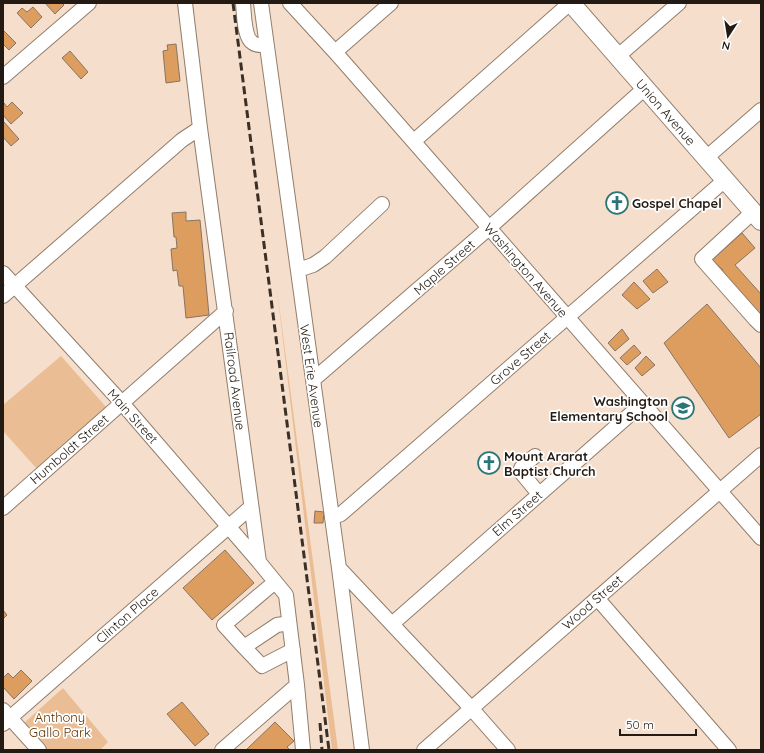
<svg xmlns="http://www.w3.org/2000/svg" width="764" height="753" viewBox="0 0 764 753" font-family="Quicksand,sans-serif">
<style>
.green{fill:#eabd94}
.building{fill:#dd9d5f;stroke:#887462}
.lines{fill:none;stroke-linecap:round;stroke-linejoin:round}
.minor-casing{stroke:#917d6b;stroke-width:16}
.major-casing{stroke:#917d6b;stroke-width:20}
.minor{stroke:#fff;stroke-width:14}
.major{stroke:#fff;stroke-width:18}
.rail{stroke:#3a3027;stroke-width:3;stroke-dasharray:8 4;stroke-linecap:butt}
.labels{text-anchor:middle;stroke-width:3.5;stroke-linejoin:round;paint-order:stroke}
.street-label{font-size:13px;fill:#231b13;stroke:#fff}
.poi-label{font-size:13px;font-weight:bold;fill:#231b13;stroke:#fff;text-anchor:start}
.park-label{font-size:13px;fill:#5c3300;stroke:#fff}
</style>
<rect width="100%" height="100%" fill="#f5decb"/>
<!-- green -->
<path class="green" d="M276 282 338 750H332Z
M61 356 107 408 37 469 3 431V405Z
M63 688 108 742 100 750H46L23 724Z"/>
<!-- building -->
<path class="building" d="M45 3H62L64 5 55 14Z
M33 7 42 17 31 28 17 13 22 8 27 12Z
M3 30 16 43 9 50 3 44Z
M176 44 180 81 166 83 163 51 168 50 167 45Z
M70 51 88 72 81 79 62 58Z
M12 102 23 113 11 124 3 115V104L4 103 7 107Z
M3 121 19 139 11 146 3 137Z
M186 212V221L200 220 209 315 186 318 183 286H179L177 270 173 271 171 249 177 248 176 237H174L172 213Z
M742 233 755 248 735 265 761 294V315L719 277 723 270 712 260Z
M657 269 668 282 653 293 643 281Z
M634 282 650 299 637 309 622 295Z
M707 304 761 368V414L729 438 664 343Z
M622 329 629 339 615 351 608 343Z
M634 345 641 353 627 365 620 358Z
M646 356 655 365 642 376 635 368Z
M315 511 324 512 323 523H314Z
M225 550 254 583 212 620 183 588Z
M3 610 7 615 3 619Z
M21 670 32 681 14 699 3 687V678L8 673 13 678Z
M182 702 209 734 195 746 167 714Z
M275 722 294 741 287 747 290 750H246Z"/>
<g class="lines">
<!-- minor casing -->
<g class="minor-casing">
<path id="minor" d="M185 3 200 128 259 562 286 595 297 685 303 750
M243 3C244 13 244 38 253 43 257 46 262 45 266 45
M261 3 339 568 362 750
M290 3 335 52 761 538
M335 52 391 3
M617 57 679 3
M3 77 89 3
M414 141 570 3
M706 158 761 110
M753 212 702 259 755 319 761 325
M298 270 313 265 325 257 382 204
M3 273 122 403 259 562
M3 296 182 140 200 128
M313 380 489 228 645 88
M535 456 522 467 520 471 539 494
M3 508 226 311
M332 518 341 514 725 180
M339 568 471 708 508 750
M275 582 224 625 244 647 277 625 289 623
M597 598 729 750
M392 624 643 403
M244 647 262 666 293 650
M3 710 39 750
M3 724 251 507
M222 750 297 685
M424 750 761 455"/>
</g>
<!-- major casing -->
<g class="major-casing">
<path id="major" d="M571 3 761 221"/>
</g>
<!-- minor -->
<use href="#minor" class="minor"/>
<!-- major -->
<use href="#major" class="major"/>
<!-- rail -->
<path class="rail" d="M233 3 329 750
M320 723 322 750"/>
</g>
<!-- icons -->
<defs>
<g id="church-ring" transform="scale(1.15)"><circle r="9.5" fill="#fff" stroke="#2a7577" stroke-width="1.5"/><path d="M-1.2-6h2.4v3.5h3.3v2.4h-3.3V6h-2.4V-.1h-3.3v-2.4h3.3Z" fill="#2a7577"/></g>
<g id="school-ring" transform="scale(1.15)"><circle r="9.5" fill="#fff" stroke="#2a7577" stroke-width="1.5"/><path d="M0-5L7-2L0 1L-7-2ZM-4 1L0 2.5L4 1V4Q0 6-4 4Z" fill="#2a7577"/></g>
</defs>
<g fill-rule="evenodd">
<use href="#church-ring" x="617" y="203"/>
<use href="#school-ring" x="683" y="408"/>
<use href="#church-ring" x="489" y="463"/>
</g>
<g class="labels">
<!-- street labels -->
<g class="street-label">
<text transform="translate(666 112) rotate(49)" y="5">Union Avenue</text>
<text transform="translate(444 267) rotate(-41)" y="5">Maple Street</text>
<text transform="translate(526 270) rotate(49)" y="5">Washington Avenue</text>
<text transform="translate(520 358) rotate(-41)" y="5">Grove Street</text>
<text transform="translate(312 376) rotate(82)" y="5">West Erie Avenue</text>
<text transform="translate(235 381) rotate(83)" y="5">Railroad Avenue</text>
<text transform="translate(133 416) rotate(48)" y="5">Main Street</text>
<text transform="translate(69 449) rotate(-41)" y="5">Humboldt Street</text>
<text transform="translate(517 513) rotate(-41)" y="5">Elm Street</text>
<text transform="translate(592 602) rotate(-41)" y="5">Wood Street</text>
<text transform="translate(127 615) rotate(-41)" y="5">Clinton Place</text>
</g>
<!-- poi labels -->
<g class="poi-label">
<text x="632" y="208">Gospel Chapel</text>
<text x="668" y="406" text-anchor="end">Washington<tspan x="668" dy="15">Elementary School</tspan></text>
<text x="504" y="461">Mount Ararat<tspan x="504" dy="15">Baptist Church</tspan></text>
</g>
<!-- park labels -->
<g class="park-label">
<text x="60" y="722">Anthony<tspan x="60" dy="15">Gallo Park</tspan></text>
</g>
</g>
<!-- border -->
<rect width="764" height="753" fill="none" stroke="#231b13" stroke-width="8"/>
<!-- north arrow -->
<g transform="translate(728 36) rotate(192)" stroke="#ffffff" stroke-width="3" paint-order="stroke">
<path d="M0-3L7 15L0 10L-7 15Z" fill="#231b13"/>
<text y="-6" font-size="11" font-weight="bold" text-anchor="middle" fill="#231b13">N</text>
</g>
<!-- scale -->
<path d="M620 729v6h76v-6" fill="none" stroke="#231b13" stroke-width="2"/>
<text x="626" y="729" font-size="12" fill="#231b13" stroke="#ffffff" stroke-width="3" paint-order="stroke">50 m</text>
</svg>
